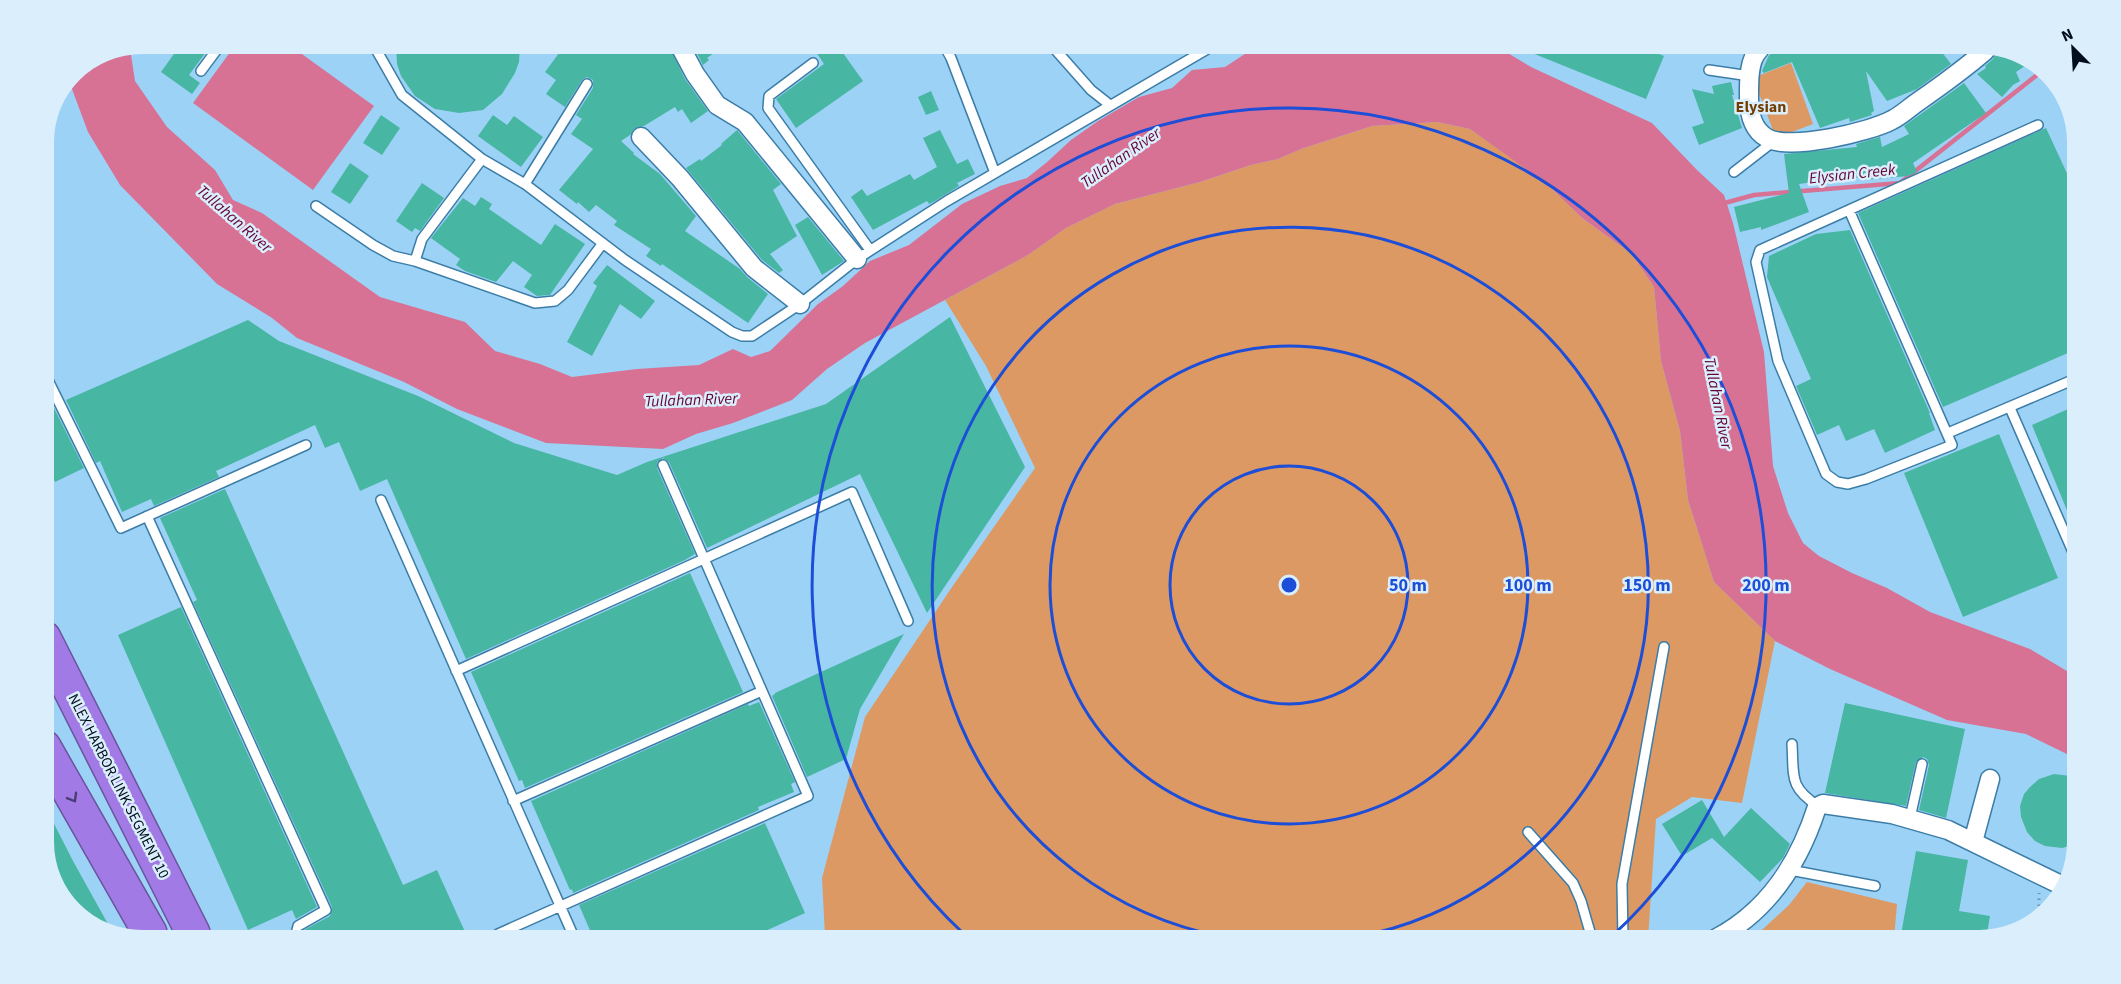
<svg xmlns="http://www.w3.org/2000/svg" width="2121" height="984" viewBox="0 0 2121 984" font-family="'Source Sans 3',sans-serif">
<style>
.green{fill:#dc9964}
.water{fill:#d77295}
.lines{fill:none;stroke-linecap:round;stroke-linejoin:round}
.stream{stroke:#d77295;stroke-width:4.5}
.building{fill:#47b6a2}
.lane-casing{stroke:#3b7da7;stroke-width:12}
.street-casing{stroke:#3b7da7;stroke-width:21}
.highway-casing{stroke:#69549e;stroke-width:36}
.path{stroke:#6c94b2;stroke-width:3;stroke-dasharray:1.5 4.5;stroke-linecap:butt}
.lane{stroke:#fff;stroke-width:9}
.street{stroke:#fff;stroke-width:18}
.highway{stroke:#a17ae5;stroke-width:33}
.oneway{stroke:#483e75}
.ring{fill:none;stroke:#1d4ed8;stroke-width:3}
.labels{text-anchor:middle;stroke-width:5;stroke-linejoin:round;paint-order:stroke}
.street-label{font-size:15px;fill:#000d1a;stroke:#dbeefc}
.neighbourhood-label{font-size:16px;font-weight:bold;fill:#743d00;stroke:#dbeefc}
.water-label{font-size:16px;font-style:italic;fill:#640433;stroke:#dbeefc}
.centre{fill:#1d4ed8;stroke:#dbeefc;stroke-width:3}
.ring-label{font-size:18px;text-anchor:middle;font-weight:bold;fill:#1d4ed8;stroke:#dbeefc;stroke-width:5;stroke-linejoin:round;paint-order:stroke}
</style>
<rect width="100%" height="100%" fill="#9dd2f7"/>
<!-- green -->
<path class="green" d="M1791 63 1813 124 1776 138 1753 78Z
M1437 122 1470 129 1533 173 1547 184 1582 218 1632 254 1654 287 1661 361 1680 431 1688 500 1714 582 1775 641 1742 803 1692 797 1656 819 1648 939 1371 938V933L1230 935 1221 937 825 936 822 878 865 717 950 590 1035 468 986 366 945 300 1028 255 1066 228 1115 204 1200 182 1251 165 1278 159 1301 149 1372 126Z
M1807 882 1897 904 1894 939 1897 940H1751L1789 905Z"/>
<!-- water -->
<path class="water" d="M236 44H288L374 106 313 190 193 103Z
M130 48 135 81 167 127 215 170 233 200 262 213 380 297 465 322 495 351 540 364 572 377 637 369 699 365 733 349 751 357 770 351 818 304 843 286 870 261 909 245 962 204 1000 186 1027 178 1046 163 1071 140 1098 121 1139 97 1172 88 1192 70 1225 67 1254 48 1501 49 1531 67 1652 123 1697 170 1724 195 1733 223 1764 352 1773 466 1788 513 1803 543 1819 556 1852 573 1887 588 1930 612 2030 649 2072 674 2071 756 2026 734 1947 720 1830 669 1775 641 1714 582 1688 500 1680 431 1661 361 1654 287 1632 254 1582 218 1547 184 1470 129 1437 122 1372 126 1301 149 1278 159 1251 165 1200 182 1115 204 1066 228 1028 255 865 343 827 369 792 400 733 423 696 434 663 449 546 443 457 409 404 382 297 338 272 318 217 284 120 185 88 132 69 81 72 72Z"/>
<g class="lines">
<!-- stream -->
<path class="stream" d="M1721 204 1754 195 1900 183 2042 71"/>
</g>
<!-- building -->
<path class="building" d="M181 44H212L189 75 200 83 192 94 161 72Z
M396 45H520L519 62 515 73 502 94 483 110 459 113 435 109 415 96 401 76 397 64Z
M565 45 669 46 685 79 708 111 691 123 682 109 678 112 675 107 644 126 634 129 630 135 621 141 634 153 633 154 660 174 696 216 685 231 740 269 747 277 768 294 748 323 662 264 661 266 646 256 651 249 614 225 617 221 596 205 589 212 578 202 577 204 559 190 593 149 571 134 582 119 576 115 593 88V80L587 77 582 80 565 107 546 94 556 80 545 72Z
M693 46H724L707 58 709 60 703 65Z
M812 46H838L863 81 796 128 776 99 824 64Z
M1522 49 1649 50 1664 56 1646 99Z
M1780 50 1941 51 1951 64 1917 89 1887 101 1866 71 1874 111 1871 113 1872 115 1850 122 1849 118 1820 128 1792 62 1764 73 1762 71 1769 55Z
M1996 51H2017L2031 62 2016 72 2020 81 2013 85 2002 97 1977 74 1986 68 1985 66 1993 59Z
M1731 82 1734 95H1732L1742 128 1699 145 1692 127 1704 123 1692 89 1714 94 1712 86Z
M1964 83 1986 113 1913 163 1917 172 1908 176 1864 180 1863 177 1835 181V179L1799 184 1809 212 1761 230V227L1740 232 1734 207 1789 193 1784 154 1857 147 1856 144 1880 137 1882 147 1909 134 1904 126Z
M931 91 939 110 926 115 918 97Z
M381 115 400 128 382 155 363 143Z
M493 115 507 125 514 116 543 137 521 167 478 136Z
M2046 128 2077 195 2075 350 1943 407 1858 213Z
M737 130 781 184 773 190 797 236 770 254 783 270 779 273 762 260 686 168 700 159 701 161 722 145 721 144Z
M940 130 957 164 968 159 975 174 957 183 959 186 935 201 929 204 927 201 873 230 851 197 862 189 867 196 910 174 914 180 937 167 923 138Z
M350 163 369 176 350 204 331 192Z
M422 183 444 198 420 231 415 228 412 232 396 221Z
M481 197 492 204 489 209 541 245 555 224 585 244 550 295 537 296 524 287 532 275 513 261 496 282 465 271 456 265 460 259 431 238 463 198 475 206Z
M808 217 844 261 822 275 795 225Z
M1850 230 1930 413H1929L1935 430 1885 453 1874 429 1846 441 1839 425 1817 435 1796 386 1811 379 1767 277 1769 256 1816 234Z
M607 265 655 301 641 319 620 304 592 356 567 342 597 286 593 283Z
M950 317 1025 467 927 613 860 474 707 548 669 462 663 458 657 462V468L695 554 685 560 466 659 387 479 360 491 339 442 325 448 315 425 216 471 219 477 154 506 151 499 122 512 100 461 96 463 66 400 248 320 279 341 418 396 514 443 617 475 647 462 826 404Z
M44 388 84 468 55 482 44 459Z
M2075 406 2073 525 2032 425Z
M1999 434 2058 578 1963 617 1904 473Z
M225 489 403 885 437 870 466 934H303L304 930 330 916 332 907 193 602 197 600 160 518Z
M690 573 743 692 525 788 522 780 519 781 471 672Z
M181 607 317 907 296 919 292 910 248 930 118 635Z
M904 634 860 709 846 759 807 777 772 696 775 694V693Z
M759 702 795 782 791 784 794 792 758 807 759 810 573 893 572 889 570 890 531 801 748 704 749 706Z
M1845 703 1965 729 1946 818 1919 810 1929 765 1927 759 1923 757 1916 762 1906 806 1825 793Z
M2054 774 2071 776 2070 846 2062 848 2045 846 2035 841 2027 832 2021 817 2020 806 2024 794 2030 787 2039 779Z
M1702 800 1724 837 1751 808 1790 844 1783 858 1760 882 1712 838 1682 856 1662 824Z
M44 804 73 861 113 933H104L64 902 44 849Z
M765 823 805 913 754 936 592 935 579 905Z
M1916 851 1968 860 1959 911 1990 916 1986 939 1980 940H1900Z"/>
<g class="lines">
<!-- lane casing -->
<g class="lane-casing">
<path id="lane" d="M373 44 402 95 482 159 525 184 625 260 732 332 742 336H752L800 304 857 259 947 201 1209 48
M945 47 951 58 995 173
M1053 47 1091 90 1110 105
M813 63 769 96 768 108 870 250
M1709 70 1750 76
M201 71 221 44
M482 159 422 239 415 261 535 303 555 301 568 290 603 243
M1734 172 1774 141
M525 184 587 84
M316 206 373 245 393 256 415 261
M1849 210 1952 445 1866 479 1848 484 1837 482 1826 474 1778 361 1756 262 1760 250 2038 125
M44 372 121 528 306 445
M2010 408 2073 552
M1948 433 2075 379
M381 500 573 935
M147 516 326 910 298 926 296 934
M456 671 852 492 908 621
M1792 744C1794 777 1789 787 1818 806
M513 801 762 691
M1910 818 1922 764
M1528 832 1573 883 1581 901 1592 939
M1790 870 1875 886
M498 934 808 796 663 465
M1623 939 1622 884 1664 647"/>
</g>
<!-- street casing -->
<g class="street-casing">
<path id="street" d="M680 46 695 74 717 105 745 122 857 259
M1759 50C1748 60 1749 84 1749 98 1749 114 1753 130 1767 138 1789 151 1870 132 1892 120 1902 115 1910 107 1919 101 1942 85 1964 69 1985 51
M641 137 680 178 754 268 800 304
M1973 842 1990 779
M1715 939C1769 911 1799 863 1817 807L1823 804 1892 814 1948 830 2065 887"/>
</g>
<!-- highway casing -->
<g class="highway-casing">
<path id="highway" d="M44 638 193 933
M44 747 150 933"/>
</g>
<!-- path -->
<path class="path" d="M2039 918V893"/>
<!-- lane -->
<use href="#lane" class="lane"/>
<!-- street -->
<use href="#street" class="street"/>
<!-- highway -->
<use href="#highway" class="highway"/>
</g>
<!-- one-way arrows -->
<defs><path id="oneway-chevron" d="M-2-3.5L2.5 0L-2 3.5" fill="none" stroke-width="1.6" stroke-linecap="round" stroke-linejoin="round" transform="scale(1.5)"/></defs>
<use class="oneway" href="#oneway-chevron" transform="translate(73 798) rotate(60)"/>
<!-- distance rings -->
<g class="ring">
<circle cx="1289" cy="585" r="119"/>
<circle cx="1289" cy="585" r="239"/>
<path d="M1224 937A358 358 0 1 1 1351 938"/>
<path d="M964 934A477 477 0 1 1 1611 937"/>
</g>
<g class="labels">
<!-- street labels -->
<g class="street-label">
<text transform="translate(119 786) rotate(63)" y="5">NLEX HARBOR LINK SEGMENT 10</text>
</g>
<!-- neighbourhood labels -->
<g class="neighbourhood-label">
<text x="1761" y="112">Elysian</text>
</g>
<!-- water labels -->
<g class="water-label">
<text transform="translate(1120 157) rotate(-35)" y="6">Tullahan River</text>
<text transform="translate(1852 173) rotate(-6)" y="6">Elysian Creek</text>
<text transform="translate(235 218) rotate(41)" y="6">Tullahan River</text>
<text transform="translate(691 399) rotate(-2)" y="6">Tullahan River</text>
<text transform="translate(1719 403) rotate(79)" y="6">Tullahan River</text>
</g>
</g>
<!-- crop -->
<path d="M0 0H2121V984H0ZM142 54H1979A88 88 0 0 1 2067 142V842A88 88 0 0 1 1979 930H142A88 88 0 0 1 54 842V142A88 88 0 0 1 142 54Z" fill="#dbeefc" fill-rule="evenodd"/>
<circle cx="1289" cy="585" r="9" class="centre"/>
<g class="ring-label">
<text x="1408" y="591">50 m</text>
<text x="1528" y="591">100 m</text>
<text x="1647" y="591">150 m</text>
<text x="1766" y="591">200 m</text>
</g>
<!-- north arrow -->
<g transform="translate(2073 48) rotate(336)" stroke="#dbeefc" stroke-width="4.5" paint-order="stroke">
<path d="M0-4.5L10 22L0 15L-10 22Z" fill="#000d1a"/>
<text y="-9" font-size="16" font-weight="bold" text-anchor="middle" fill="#000d1a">N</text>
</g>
</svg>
